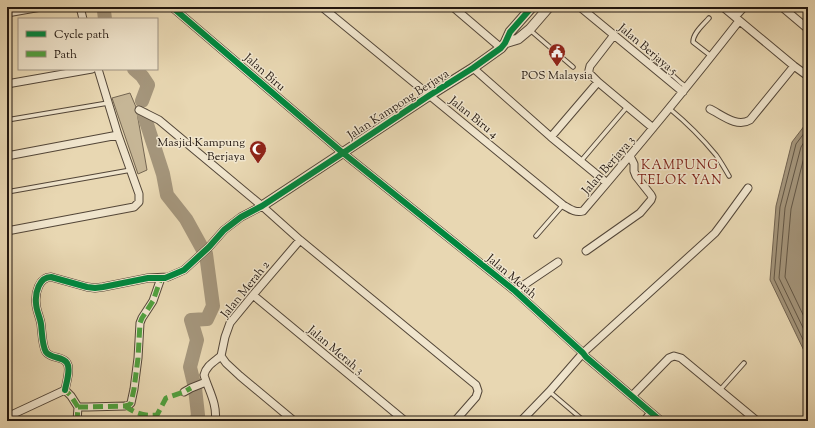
<svg xmlns="http://www.w3.org/2000/svg" width="815" height="428" viewBox="0 0 815 428" font-family="'Sorts Mill Goudy',serif">
<style>
.green{fill:#c6b696;stroke:#746652}
.water{fill:#a4957b;stroke:#706250}
.lines{fill:none;stroke-linecap:round;stroke-linejoin:round}
.shore{stroke:#625645;stroke-width:1}
.river{stroke:#a4957b;stroke-width:14}
.service-casing{stroke:#534638;stroke-width:5.5}
.minor-casing{stroke:#534638;stroke-width:9}
.tertiary-casing{stroke:#534638;stroke-width:11}
.service{stroke:#f0e5cd;stroke-width:3.5}
.minor{stroke:#f0e5cd;stroke-width:7}
.tertiary{stroke:#f0e5cd;stroke-width:9}
.quiet{stroke:#50a13f;stroke-width:5;stroke-dasharray:10 5;stroke-linecap:butt}
.cycleway-casing{stroke:#f0e5cd;stroke-width:8}
.cycleway{stroke:#00873e;stroke-width:6}
.labels{text-anchor:middle;stroke-width:3;stroke-linejoin:round;paint-order:stroke}
.street-label{font-size:12px;fill:#21160f;stroke:#f0e5cd}
.poi-label{font-size:12px;fill:#21160f;stroke:#f0e5cd}
.neighbourhood-label{font-size:13px;letter-spacing:1px;fill:#7a1f14;stroke:#f0e5cd}
</style>
<rect width="100%" height="100%" fill="#e8d7b2"/>
<filter id="stains"><feTurbulence type="fractalNoise" baseFrequency=".005" numOctaves="4"/><feColorMatrix values="0 0 0 0 .2 0 0 0 0 .09 0 0 0 0 .02 0 0 0 .5 -.17"/></filter>
<radialGradient id="worn" r=".72"><stop offset=".6" stop-color="#630" stop-opacity="0"/><stop offset="1" stop-color="#630" stop-opacity=".3"/></radialGradient>
<!-- green -->
<path class="green" d="M130 93 136 107 147 170 138 174 112 98Z"/>
<!-- water -->
<path class="water" d="M808 121V359L770 280 776 206 792 142Z"/>
<g class="lines">
<!-- shore -->
<path class="shore" d="M808 128 796 144 780 207 774 279 808 350
M808 136 801 147 785 208 779 278 808 338
M808 146 806 149 791 209 785 277 808 325"/>
<!-- river -->
<path class="river" d="M105 19 104 11 105 7
M134 69 142 76 148 85 142 101
M144 115 163 174 167 195 186 219 202 248
M196 421 198 415 195 388 190 367 197 340 191 320 207 319 213 306 206 254"/>
<!-- service casing -->
<g class="service-casing">
<path id="service" d="M709 18C703 25 693 33 693 42L711 56
M530 30 573 67
M657 61 681 83 687 87
M670 109C687 123 702 138 716 155 721 162 725 169 729 176
M7 120 108 103
M581 161 627 107
M7 192 131 170
M536 236 563 205
M720 390 744 363
M550 392 584 421
M642 421 650 411"/>
</g>
<!-- minor casing -->
<g class="minor-casing">
<path id="minor" d="M80 7 83 19
M172 7 343 153 515 291 583 353 586 357 661 421
M322 7 563 205C570 209 575 213 583 211 637 148 689 85 739 21
M453 7 501 48
M580 7 683 92
M723 7 794 66 805 74 808 76
M782 7 808 29
M7 13 41 7
M735 17 744 7
M614 35 590 66 589 70V73L598 82 653 128
M473 68 551 137 607 183
M7 84 92 69
M710 109C722 115 737 128 750 120L794 66
M139 110 159 120 262 206 300 240 476 385 478 391 476 397 455 421
M551 137 598 82
M7 156 118 135
M7 231 134 207 139 202V194L118 135 98 69
M586 251 640 213 651 200 652 197 651 195 636 176 634 171V164L630 156
M515 291 558 262
M253 295 405 421
M65 390C66 384 71 369 67 363 63 356 51 359 46 352 42 346 42 331 41 324 40 317 36 310 36 303 35 293 39 277 51 277L87 287 95 288 103 287 148 278 168 277 184 270 209 247 224 230 241 217 262 206
M65 390 71 396 78 407 77 421
M184 392 191 388 206 382
M632 396 669 358 674 356 681 358 757 421
M78 407H88L125 406 129 405 131 403 134 389 138 358 140 323 142 318 153 301 161 278
M7 417 65 390
M215 421C218 405 208 389 204 375 206 366 214 362 221 356
M294 421 240 376 226 363 221 356 225 337 230 323 253 295 300 240
M521 421 549 392 583 353 715 233 724 221 748 188"/>
</g>
<!-- tertiary casing -->
<g class="tertiary-casing">
<path id="tertiary" d="M505 43 518 39 530 29 549 7
M262 206 430 95 473 68 501 48 505 43 510 32 532 7"/>
</g>
<!-- service -->
<use href="#service" class="service"/>
<!-- minor -->
<use href="#minor" class="minor"/>
<!-- tertiary -->
<use href="#tertiary" class="tertiary"/>
<!-- quiet -->
<path class="quiet" d="M66 387 65 390 71 396 78 407 77 421
M125 406C136 414 144 416 157 415L166 398 184 392 191 388
M78 407H88L125 406 129 405 131 403 134 389 138 358 140 323 142 318 153 301 161 278H157"/>
<!-- cycleway casing -->
<g class="cycleway-casing">
<path id="cycleway" d="M172 7 343 153 515 291 583 353 586 357 661 421
M65 390C66 384 71 369 67 363 63 356 51 359 46 352 42 346 42 331 41 324 40 317 36 310 36 303 35 293 39 277 51 277L87 287 95 288 103 287 148 278H165L177 273 184 270 209 247 224 230 241 217 262 206 343 153 430 95 473 68 501 48 505 43 510 32 532 7"/>
</g>
<!-- cycleway -->
<use href="#cycleway" class="cycleway"/>
</g>
<!-- icons -->
<defs>
<g id="civic-pin" transform="scale(0.9)"><path d="M0 17L-7.5 6A9.5 9.5 0 1 1 7.5 6Z" fill="#8f2418" stroke="#f0e5cd"/><path d="M-.6-6.5H3V-4.5H.6V-3L4-1V1h2V6H-6V1h2V-1L-.6-3ZM-1.2 2.5V6h2.4V2.5Z" fill="#fff"/></g>
<g id="mosque-pin" transform="scale(0.9)"><path d="M0 17L-7.5 6A9.5 9.5 0 1 1 7.5 6Z" fill="#8f2418" stroke="#f0e5cd"/><path d="M3.5-4.9A6 6 0 1 0 3.5 4.9A5 5 0 1 1 3.5-4.9Z" fill="#fff"/></g>
</defs>
<g fill-rule="evenodd">
<use href="#civic-pin" x="557" y="52"/>
<use href="#mosque-pin" x="258" y="149"/>
</g>
<g class="labels">
<!-- street labels -->
<g class="street-label">
<text transform="translate(648 49) rotate(40)" y="4">Jalan Berjaya 5</text>
<text transform="translate(265 72) rotate(41)" y="4">Jalan Biru</text>
<text transform="translate(398 104) rotate(-33)" y="4">Jalan Kampong Berjaya</text>
<text transform="translate(474 117) rotate(39)" y="4">Jalan Biru 4</text>
<text transform="translate(608 165) rotate(-49)" y="4">Jalan Berjaya 3</text>
<text transform="translate(512 276) rotate(40)" y="4">Jalan Merah</text>
<text transform="translate(245 289) rotate(-51)" y="4">Jalan Merah 2</text>
<text transform="translate(336 350) rotate(40)" y="4">Jalan Merah 3</text>
</g>
<!-- poi labels -->
<g class="poi-label">
<text x="557" y="79">POS Malaysia</text>
<text x="245" y="146" text-anchor="end">Masjid Kampung<tspan x="245" dy="14">Berjaya</tspan></text>
</g>
<!-- neighbourhood labels -->
<g class="neighbourhood-label">
<text x="680" y="169">KAMPUNG<tspan x="680" dy="15">TELOK YAN</tspan></text>
</g>
</g>
<!-- margin -->
<rect width="815" height="428" fill="none" stroke="#e8d7b2" stroke-width="24"/>
<rect x="8" y="8" width="799" height="412" fill="none" stroke="#21160f" stroke-width="2"/>
<rect x="12" y="12" width="791" height="404" fill="none" stroke="#21160f"/>
<!-- legend -->
<rect x="18" y="18" width="140" height="52" fill="#f0e5cd" stroke="#9d9281"/>
<rect x="26" y="31" width="20" height="6" fill="#00873e" stroke="#9d9281"/>
<text x="54" y="38" font-size="12" fill="#21160f">Cycle path</text>
<rect x="26" y="51" width="20" height="6" fill="#50a13f" stroke="#9d9281"/>
<text x="54" y="58" font-size="12" fill="#21160f">Path</text>
<rect width="100%" height="100%" filter="url(#stains)"/>
<rect width="100%" height="100%" fill="url(#worn)"/>
</svg>
